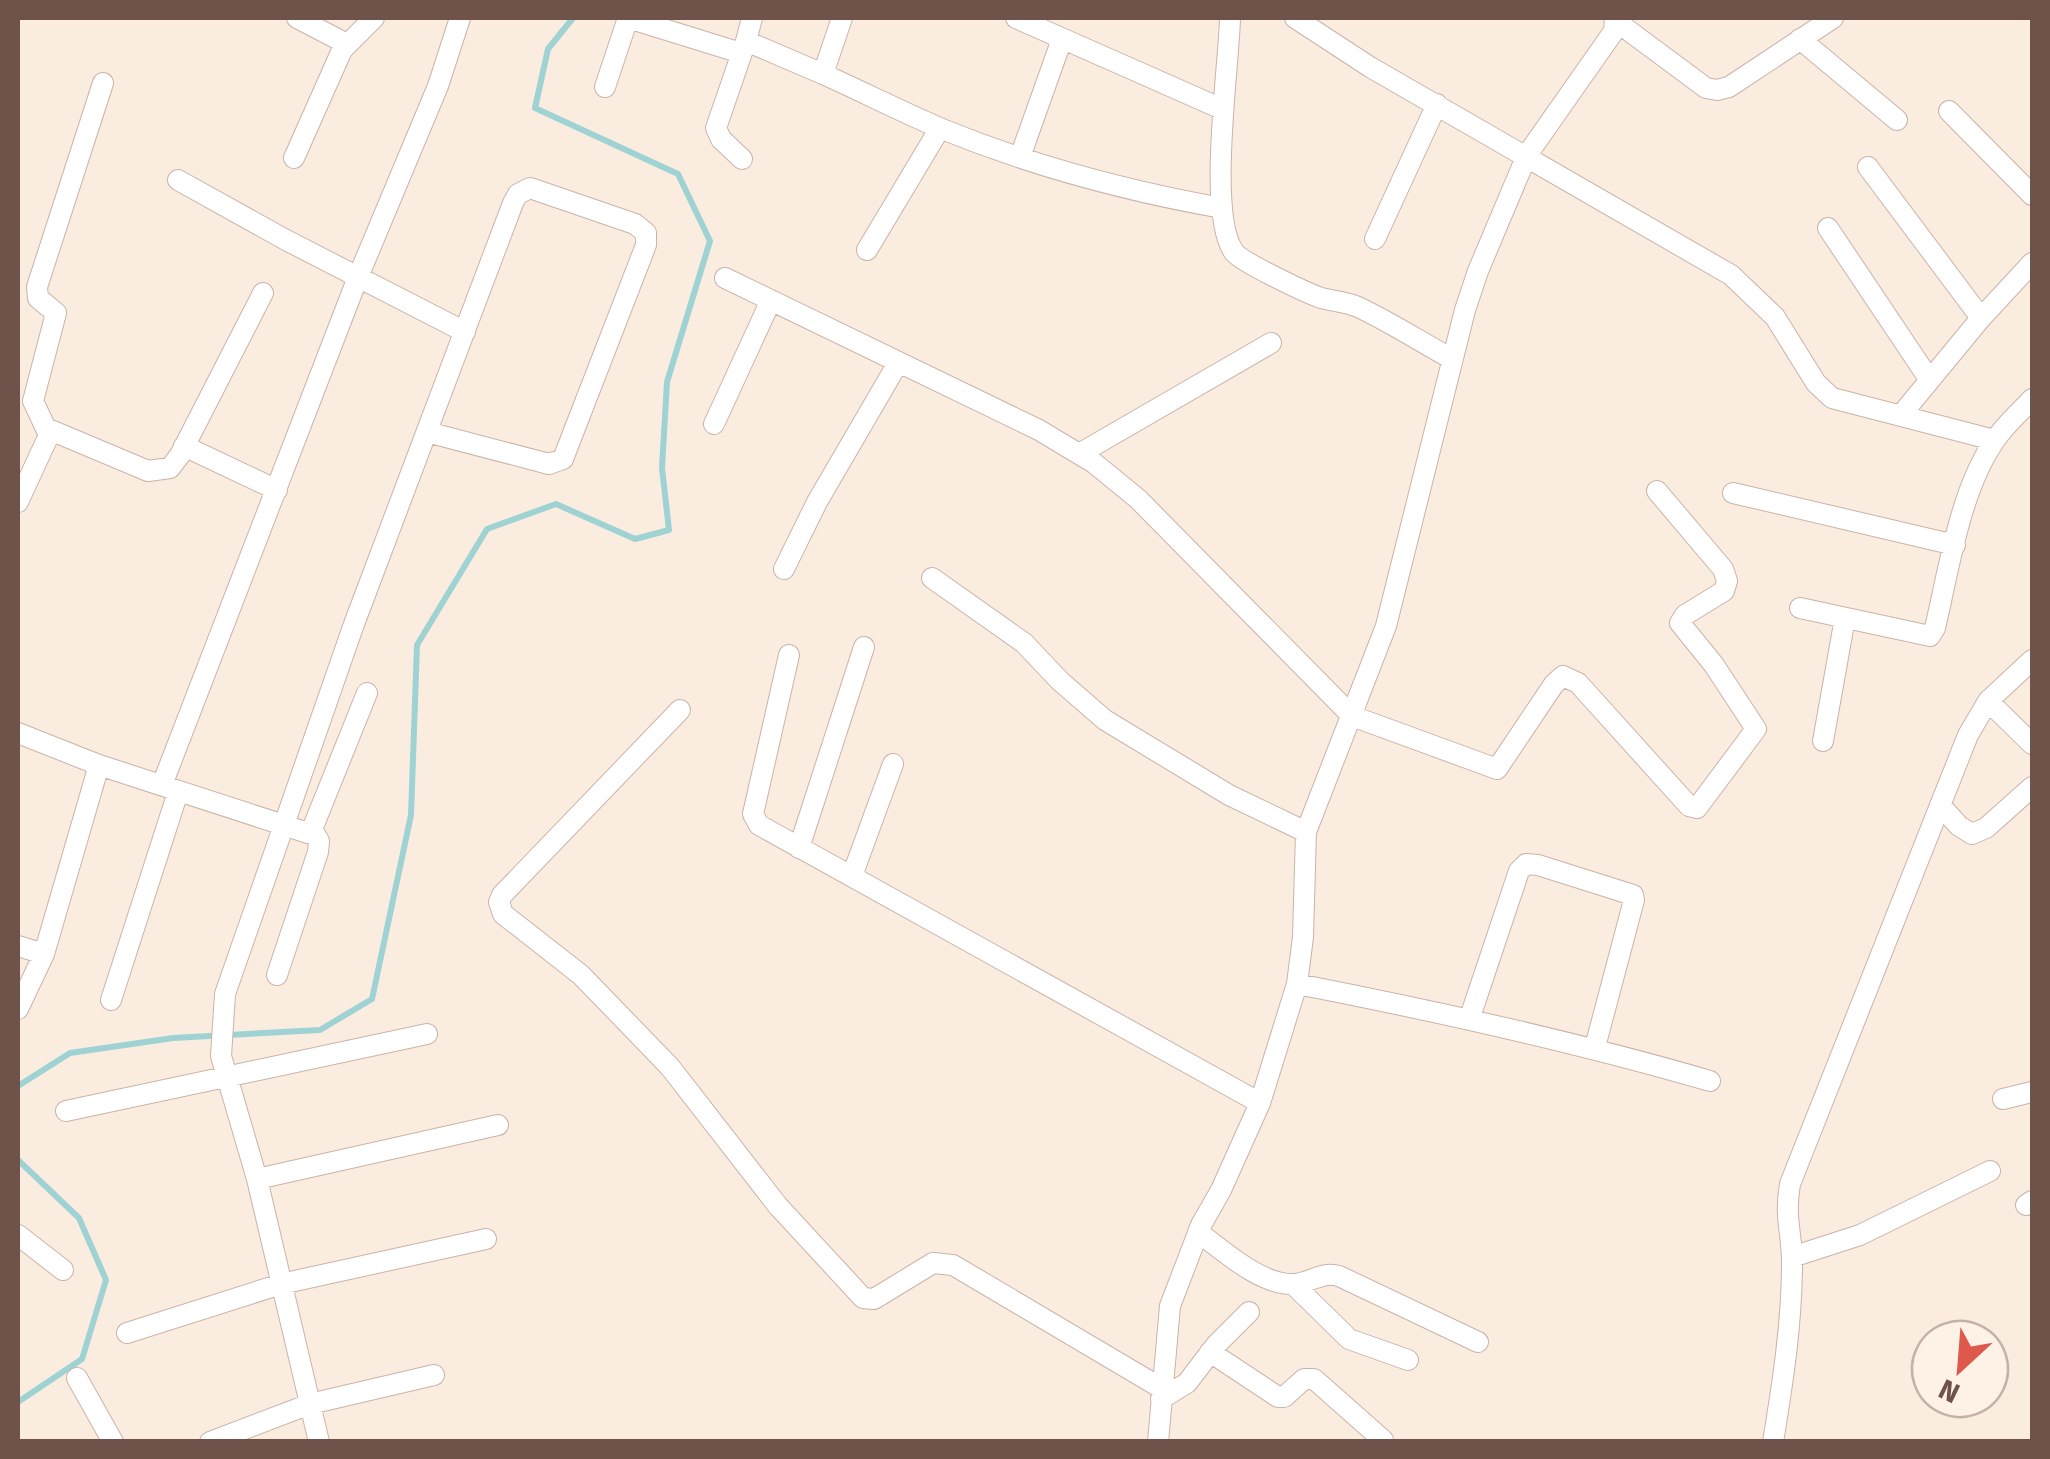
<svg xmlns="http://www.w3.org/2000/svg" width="2050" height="1459" viewBox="0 0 2050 1459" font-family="'Fira Sans',sans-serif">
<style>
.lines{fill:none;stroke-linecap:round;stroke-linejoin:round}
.stream{stroke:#9ed2d3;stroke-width:6}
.minor-casing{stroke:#cab3a8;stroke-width:22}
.minor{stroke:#fff;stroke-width:20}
</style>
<rect width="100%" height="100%" fill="#faede0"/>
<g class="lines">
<!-- stream -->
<path class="stream" d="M18 1086 70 1053 173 1038 320 1030 372 999 411 815 417 645 487 529 556 504 635 539 669 530 662 468 667 382 710 241 678 174 535 108 548 49 573 18
M18 1160 79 1218 106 1280 82 1359 18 1402"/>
<!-- minor casing -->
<g class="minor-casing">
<path id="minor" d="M297 18 347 44
M628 18 741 53
M752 18 746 41 823 74 842 18
M1016 18 1222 109
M1230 18C1229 67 1207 215 1234 252 1241 262 1307 293 1321 298 1333 301 1347 302 1358 307 1390 322 1421 342 1452 359
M1295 18 1370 67 1731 275 1775 317 1816 383 1832 398 1994 440
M1617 22 1706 88 1717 90 1729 87 1833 18
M1800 39 1897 120
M823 74C863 92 902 112 942 129 1033 166 1126 191 1222 208
M605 87 628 18
M1949 111 2032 195
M1020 157 1062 39
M294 158 342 50 374 18
M742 159 721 139 716 128 746 41
M1868 167 1981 318
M178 180 286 240 465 332
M1828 228 1929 379
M1375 239 1437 104
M867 250 940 128
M725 278 1039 430 1094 463 1138 499 1352 716 1497 769 1554 684 1563 676 1578 683 1689 806 1697 808 1756 729 1714 665 1680 623 1685 615 1724 591 1727 581 1723 569 1657 491
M1901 415 1981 318 2032 263
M714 424 771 300
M48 429 148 471 170 468 180 455 263 293
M184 446 277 490
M1079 454 1271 343
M1733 493 1955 545
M18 502 49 435 33 401 56 313 38 298 37 287 103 83
M784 569 817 502 898 363
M932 578 1024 643 1060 681 1105 720 1229 795 1306 832
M1800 608 1930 636 1935 628C1949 569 1960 490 1995 440 2005 425 2020 412 2032 399
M789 655 753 814 759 825 1260 1103
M1988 701 2032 744
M680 710 502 895 499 902 503 914 581 975 670 1067 778 1206 863 1298 874 1299 933 1263 953 1265 1161 1388
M18 733 99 765 308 833 313 827 367 693
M1823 741 1845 618
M162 785 358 277 438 86 460 18
M1940 805 1959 826 1972 834 1986 828 2032 787
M799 848 864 647
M852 876 893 764
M18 946 44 954 99 765
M277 975 318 852 319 841 312 829
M1297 984C1436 1011 1573 1041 1710 1081
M111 1000 178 792
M18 1009 44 954
M1470 1017 1519 871 1526 864 1538 865 1633 895 1634 900 1595 1047
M2003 1099 2032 1092
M66 1111 427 1034
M257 1179 498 1125
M2026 1205 2032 1201
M1198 1232C1222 1250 1262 1286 1294 1284 1311 1283 1321 1271 1339 1276L1478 1342
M18 1235 63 1270
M1792 1257 1860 1235 1990 1171
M1293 1284 1349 1339 1408 1360
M127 1333 281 1284 486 1239
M1210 1352 1278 1397H1284L1304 1379H1314L1383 1440
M77 1378 113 1442
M1161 1399 1187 1383 1216 1345 1249 1312
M210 1442 310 1404 434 1375
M319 1442 257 1179 221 1056 225 994 354 624 513 203 518 194 530 188 635 224 646 233V245L563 459 549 464 427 432
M1158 1442 1170 1306 1201 1225 1221 1190 1260 1103 1297 984 1303 937 1306 832 1386 626 1465 310 1478 271 1527 155 1614 31 1615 18
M1773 1442C1783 1381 1792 1323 1792 1262 1792 1232 1784 1218 1790 1184L1968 735 1988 701 2032 660"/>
</g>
<!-- minor -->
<use href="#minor" class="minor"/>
</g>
<!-- border -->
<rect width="2050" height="1459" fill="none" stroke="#6f5249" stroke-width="40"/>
<!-- north arrow -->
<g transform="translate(1960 1369) rotate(206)"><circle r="48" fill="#fef1e6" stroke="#c5b1a7" stroke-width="2.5"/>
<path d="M0-8L18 38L0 25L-18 38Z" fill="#de584c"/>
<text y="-15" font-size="28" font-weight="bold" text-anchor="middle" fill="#6f5249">N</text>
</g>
</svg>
